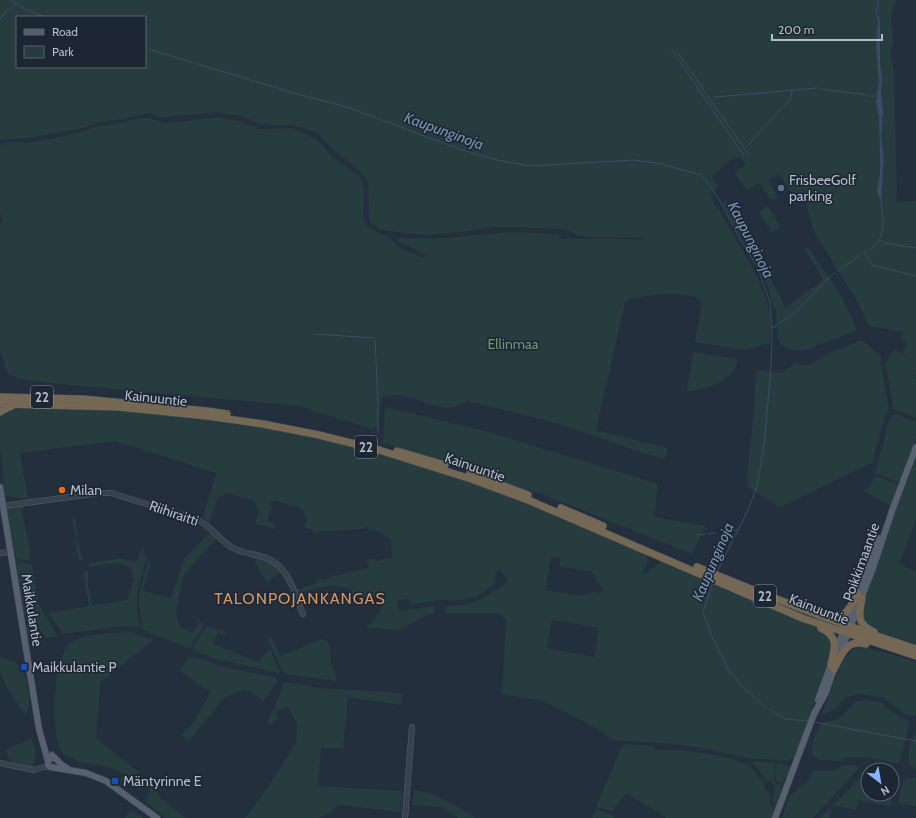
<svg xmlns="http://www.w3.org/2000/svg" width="916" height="818" viewBox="0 0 916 818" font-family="Cabin,sans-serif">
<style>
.green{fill:#263c3f;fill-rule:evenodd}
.water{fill:#394c67}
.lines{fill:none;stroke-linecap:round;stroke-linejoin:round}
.stream{stroke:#394c67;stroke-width:1}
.minor-casing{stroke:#565f6c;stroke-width:6}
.major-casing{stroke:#414a57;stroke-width:7}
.highway-casing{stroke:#434c59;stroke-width:8}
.minor{stroke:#38414e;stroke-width:5}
.major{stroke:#56606e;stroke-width:6}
.highway{stroke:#746855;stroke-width:7}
.service-dot{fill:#5c6f8a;stroke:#1d2633;stroke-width:1.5}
.food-dot{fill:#e8710a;stroke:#1d2633;stroke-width:1.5}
.transit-dot{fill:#1a4fb4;stroke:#1d2633;stroke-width:1.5}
.labels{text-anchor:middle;stroke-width:3;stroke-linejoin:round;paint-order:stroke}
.shield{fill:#1d2633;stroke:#878f9c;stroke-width:1}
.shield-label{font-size:13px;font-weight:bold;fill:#b4bcc9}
.poi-label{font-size:14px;fill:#b4bcc9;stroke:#1d2633;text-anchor:start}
.park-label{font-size:14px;fill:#6b9a76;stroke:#1d2633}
.street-label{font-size:14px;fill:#b4bcc9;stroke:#1d2633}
.water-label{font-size:15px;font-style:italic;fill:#7c92b1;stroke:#1d2633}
.quarter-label{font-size:16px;letter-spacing:1px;fill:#d59563;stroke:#1d2633}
</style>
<rect width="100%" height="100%" fill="#242f3e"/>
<!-- green -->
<path class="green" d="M0 0H897C893 7 891 14 891 21 892 32 896 42 890 52L894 71 897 202 916 201V374L914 378 916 379V418L893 409 886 363 894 349 909 358 902 353 909 341 907 343 900 338 904 332 869 326 858 303 813 230 804 194 794 196 779 174 768 180 779 198 771 200 759 183 747 191 734 172 746 165 740 157 730 160 712 177 718 188 710 193 713 202 719 210C736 241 758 271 768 306 771 318 770 331 770 343L746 350 695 342 702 304 701 300C682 289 654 295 633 298L628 300 625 302 596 430 667 448V453L664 459 643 453 563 425 468 401 453 407 447 408C430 407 394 387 381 399L378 423C376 427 374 428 369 428L313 411 301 406 49 383 22 379 8 374 0 351V227L2 219 0 212V145L9 142 30 143 74 134 97 126 112 125 140 118H148L165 123 217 118 240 121 258 129 291 128 316 139 322 144 331 156 359 176 362 182 364 188 363 217 365 223 370 229 390 238 400 248 424 258 426 254 405 245 397 241V238L434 239 510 232 557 234 560 236 561 239 608 238 643 240 644 238 589 237 580 236 570 231 561 229 510 227H493L461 232 425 235 380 230 371 223 369 219 368 185 367 180 359 170 338 154 319 135 305 128 289 125H269L261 124 241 116 218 112 166 117H160L152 113 144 114 123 119 99 122 87 127 68 131 28 138 0 140ZM17 17H145V67H17Z
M725 200 765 269 782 300 785 308 823 280 805 249 808 247 842 297 857 330 806 350C795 352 784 350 778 340L776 311 771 302 769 290 765 278 756 261 731 221 723 203Z
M768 206 781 227 772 233 759 212Z
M860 341H864L882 358 880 361 889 409 885 416 872 463 780 507 748 488 747 478 753 419 756 370 781 373 794 364 809 365 831 352Z
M693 352 737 359C737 361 737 366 735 368 729 381 700 392 687 391Z
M385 407 485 431 658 484 654 517 706 526 692 554 547 496 383 443Z
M20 409H118L207 418 263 427 318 439 379 453 443 472 526 502 646 554C649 561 646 568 642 573L644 575 660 562H663L673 565 820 629 832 640 830 656 795 759H790L789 761 748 758 703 748 675 744 614 740 580 719 543 701 502 694 506 619 497 613H445L446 607 448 606C477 606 486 597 508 581L500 569 495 573 496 575 494 584 477 596 462 600H441L413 604 407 599 397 601 399 611 435 606 434 614H429L398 630 365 627 375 621 376 615H378L382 607 380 599 378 597 352 598 351 589 331 585 298 593 297 590C304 587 316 585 320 579L324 580 330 578 331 575 334 576 368 568 369 564 367 563 366 560 375 559 377 561H380L381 559 392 558 391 541 382 533 369 529 368 527H365L364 529 313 532 312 529H309L308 531 304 525 307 519 302 510 298 507 275 501 270 503V506L272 507 267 521 275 524 274 529 255 524 259 512 254 501 229 493 217 499 209 524 203 517 216 473 115 441 20 453 28 499 5 496 0 445V416L7 411ZM551 557 561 559 559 566 592 572 604 591 602 590 598 594 595 592 580 596 545 590ZM552 620 564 622V621L599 628 594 657 547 648Z
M897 414 916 422V438L899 482 875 473 884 441 887 426 890 419 893 415Z
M916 459V520L899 564 916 571V644L870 629 862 619V608L878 565 890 524Z
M877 476 899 485 890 505 863 491 872 484 874 477Z
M23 505 22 514 30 548V561L16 558 6 510 8 508Z
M75 517 78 535 77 536 75 534 72 518Z
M210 532 216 539 184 574 177 604 176 614 179 626 192 633 200 623 194 618H197L203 624 202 628 191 647 187 648 144 630 143 627 139 608V595L149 557 150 565 143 590 171 599 184 559Z
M78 539 82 560 79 561 75 540Z
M142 548 144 549 143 554 147 556 137 594V608L140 627 121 626 63 634 49 613 89 606 83 572 88 571V583L92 606 127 600 135 577H133L131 568C117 560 105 565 90 567L87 564 120 558 136 562Z
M257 557 273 563 281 572 267 582 255 563Z
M16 560 32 565 39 605 57 635V637L46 638 39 629 27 623 26 615H24Z
M26 625H28L38 630 42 639 31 641 32 637 26 638Z
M207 627 225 632V635L218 632 213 644 258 662 270 648 280 672 278 673 217 659 193 650 192 648 204 629Z
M131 632 153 640 100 682 96 739 139 772 133 781C127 776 120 771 112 768 99 764 73 763 63 753 49 737 53 659 69 644 82 633 114 633 131 632Z
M270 636 278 650V654L281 656 321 639 329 642 331 664 336 674V681L285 674 283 672 269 642 268 637Z
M863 647 911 660 916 663V714L912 716 905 714 883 697 860 694 845 697 834 710 821 716 842 662 852 650Z
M0 656C6 660 16 662 20 666 27 674 34 708 25 715L7 688 0 671Z
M188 657H194L226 668 275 677 277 681 264 701 246 689 225 697 189 741 181 735 193 723 211 692 180 671Z
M285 682 319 688 402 693 401 705 348 697 343 748H321L318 786 402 791 401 812 340 805 319 818H245L266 790 296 743 297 724 287 706 276 712 279 719 270 724 268 721Z
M864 700 881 703 898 716 909 721V726L899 763H891L884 760 863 757H849L839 761 820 760 812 755C812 741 815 732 824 722 843 719 843 715 855 702Z
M916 731V769L909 765C908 753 910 742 916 731Z
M30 738C38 750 36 754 33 767L10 761 5 750 14 745 24 743Z
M625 744 654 746 655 750C681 750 723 753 747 765 755 769 758 779 765 782L764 789 769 793 770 804 774 810 772 818H667L626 793 612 811 596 807 621 749Z
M753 761 775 763 774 780 777 784 782 786 777 804H774L773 799 775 786 772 782 767 780 752 762Z
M777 764H787V766H790L793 764 782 784C772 780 775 774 777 764Z
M854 765 860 767 813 818H782L790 795 808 781 813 771H832L843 766Z
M868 770V794H892V774L895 776 896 782 891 806 858 800 856 810 832 805 829 818H820Z
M906 778H916V806L898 803 902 784Z
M152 782 161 798 185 818H166L146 802Z
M414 790C439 793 455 806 476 818H458L440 807 412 805Z
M130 810 144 818H126L125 816Z
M595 810 605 812 616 818H592Z"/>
<!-- water -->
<path class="water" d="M877 15 879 17 880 26V63L882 77 881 92 883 111 881 135 884 163 883 169 881 202 877 190 880 175V157L879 116 876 103 879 81 876 45 878 23Z"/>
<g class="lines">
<!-- stream -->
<path class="stream" d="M11 0 24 9 45 17
M877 15 876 10 878 9V0
M0 20 6 11 11 9 16 4
M145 48 297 94 347 107 462 150 497 160 529 166 634 160 662 164 700 175 705 179 720 201 741 241 758 268 770 303 772 336 771 367 764 445 757 486 748 510 717 572
M672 50 744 156
M676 50 748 154
M820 89 868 95
M870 96H878
M715 97 817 88
M748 145 791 98 792 91
M880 240 885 243 916 248
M871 249C887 238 883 218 881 202
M865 253 872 265 916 276
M837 271 868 250
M833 274 835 273
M772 328 794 314 831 276
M314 334 375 338
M375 340 378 402V433
M723 532 738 530
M708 534 715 533
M697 535 705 534
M713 582 703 612 713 639 729 671 746 690 767 708 786 719 808 721
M813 722 916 741"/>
<!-- minor casing -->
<g class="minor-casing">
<path id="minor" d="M3 506 99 493H111L195 519C210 524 218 539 231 547 241 553 255 554 266 558 289 566 295 594 303 614
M0 553 10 552
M0 763 34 770 44 767H50
M405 818 412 727"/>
</g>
<!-- major casing -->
<g class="major-casing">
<path id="major" d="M0 487 39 729 48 761
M857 597 879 538
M840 654 873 568 893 508 916 447
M818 700 853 605
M52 755 62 765 68 769
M55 758H51L48 761V765L50 767 86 773 106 781 157 818
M775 818 814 714 826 692 835 666"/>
</g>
<!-- highway casing -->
<g class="highway-casing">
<path id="highway" d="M0 397 83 399 207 411 227 414
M0 404 118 407 207 416 263 424 319 435 379 450 471 479 528 500 802 618 916 656
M0 412 7 408 12 406
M397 451 445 465
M470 473 528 495
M561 508 603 526
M697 567C769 597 842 625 916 649
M862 598C859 615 856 624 874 632
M824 615C846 620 848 611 858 594
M821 628C839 637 835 648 831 664
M834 669C842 654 846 639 866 644"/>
</g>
<!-- minor -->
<use href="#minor" class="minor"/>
<!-- major -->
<use href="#major" class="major"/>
<!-- highway -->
<use href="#highway" class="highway"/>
</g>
<!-- markers -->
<circle class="service-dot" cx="781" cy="188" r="4"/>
<circle class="food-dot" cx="62" cy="490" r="4"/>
<g class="transit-dot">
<rect x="20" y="663" width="8" height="8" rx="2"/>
<rect x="111" y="777" width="8" height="8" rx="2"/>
</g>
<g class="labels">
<!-- shield labels -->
<g class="shield">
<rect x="31" y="386" width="22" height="22" rx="3"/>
<rect x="355" y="436" width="22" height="22" rx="3"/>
<rect x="754" y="585" width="22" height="22" rx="3"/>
</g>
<g class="shield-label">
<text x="42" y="402">22</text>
<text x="366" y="452">22</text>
<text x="765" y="601">22</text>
</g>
<!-- poi labels -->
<g class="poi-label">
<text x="789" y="185">FrisbeeGolf<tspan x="789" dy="16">parking</tspan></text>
<text x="70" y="495">Milan</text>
<text x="32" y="672">Maikkulantie P</text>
<text x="123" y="786">Mäntyrinne E</text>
</g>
<!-- park labels -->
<g class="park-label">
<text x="513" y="349">Ellinmaa</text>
</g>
<!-- street labels -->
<g class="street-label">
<text transform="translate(156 398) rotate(6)" y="5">Kainuuntie</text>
<text transform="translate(475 467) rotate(19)" y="5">Kainuuntie</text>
<text transform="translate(174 513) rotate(19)" y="5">Riihiraitti</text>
<text transform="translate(861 562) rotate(-70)" y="5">Poikkimaantie</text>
<text transform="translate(819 609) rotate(21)" y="5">Kainuuntie</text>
<text transform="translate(32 610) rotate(81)" y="5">Maikkulantie</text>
</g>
<!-- water labels -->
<g class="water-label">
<text transform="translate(444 131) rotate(20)" y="5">Kaupunginoja</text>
<text transform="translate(751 240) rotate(63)" y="5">Kaupunginoja</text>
<text transform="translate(713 562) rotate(-67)" y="5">Kaupunginoja</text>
</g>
<!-- quarter labels -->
<g class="quarter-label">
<text x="300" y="604">TALONPOJANKANGAS</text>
</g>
</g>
<!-- legend -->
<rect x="16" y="16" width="130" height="52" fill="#1d2633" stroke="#59626f"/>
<rect x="24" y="29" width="20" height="6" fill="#56606e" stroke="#59626f"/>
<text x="52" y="36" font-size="12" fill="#b4bcc9">Road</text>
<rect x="24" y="46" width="20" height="12" fill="#263c3f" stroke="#59626f"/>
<text x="52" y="56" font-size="12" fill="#b4bcc9">Park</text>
<!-- north arrow -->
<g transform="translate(880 782) rotate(149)"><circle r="19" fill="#1d2633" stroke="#59626f"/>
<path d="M0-3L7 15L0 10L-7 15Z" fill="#8ab4f8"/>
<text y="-6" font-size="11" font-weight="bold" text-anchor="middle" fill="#b4bcc9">N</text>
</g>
<!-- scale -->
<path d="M772 34v6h110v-6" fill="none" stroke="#b4bcc9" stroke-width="2"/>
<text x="778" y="34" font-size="12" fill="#b4bcc9" stroke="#1d2633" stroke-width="3" paint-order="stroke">200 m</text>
</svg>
